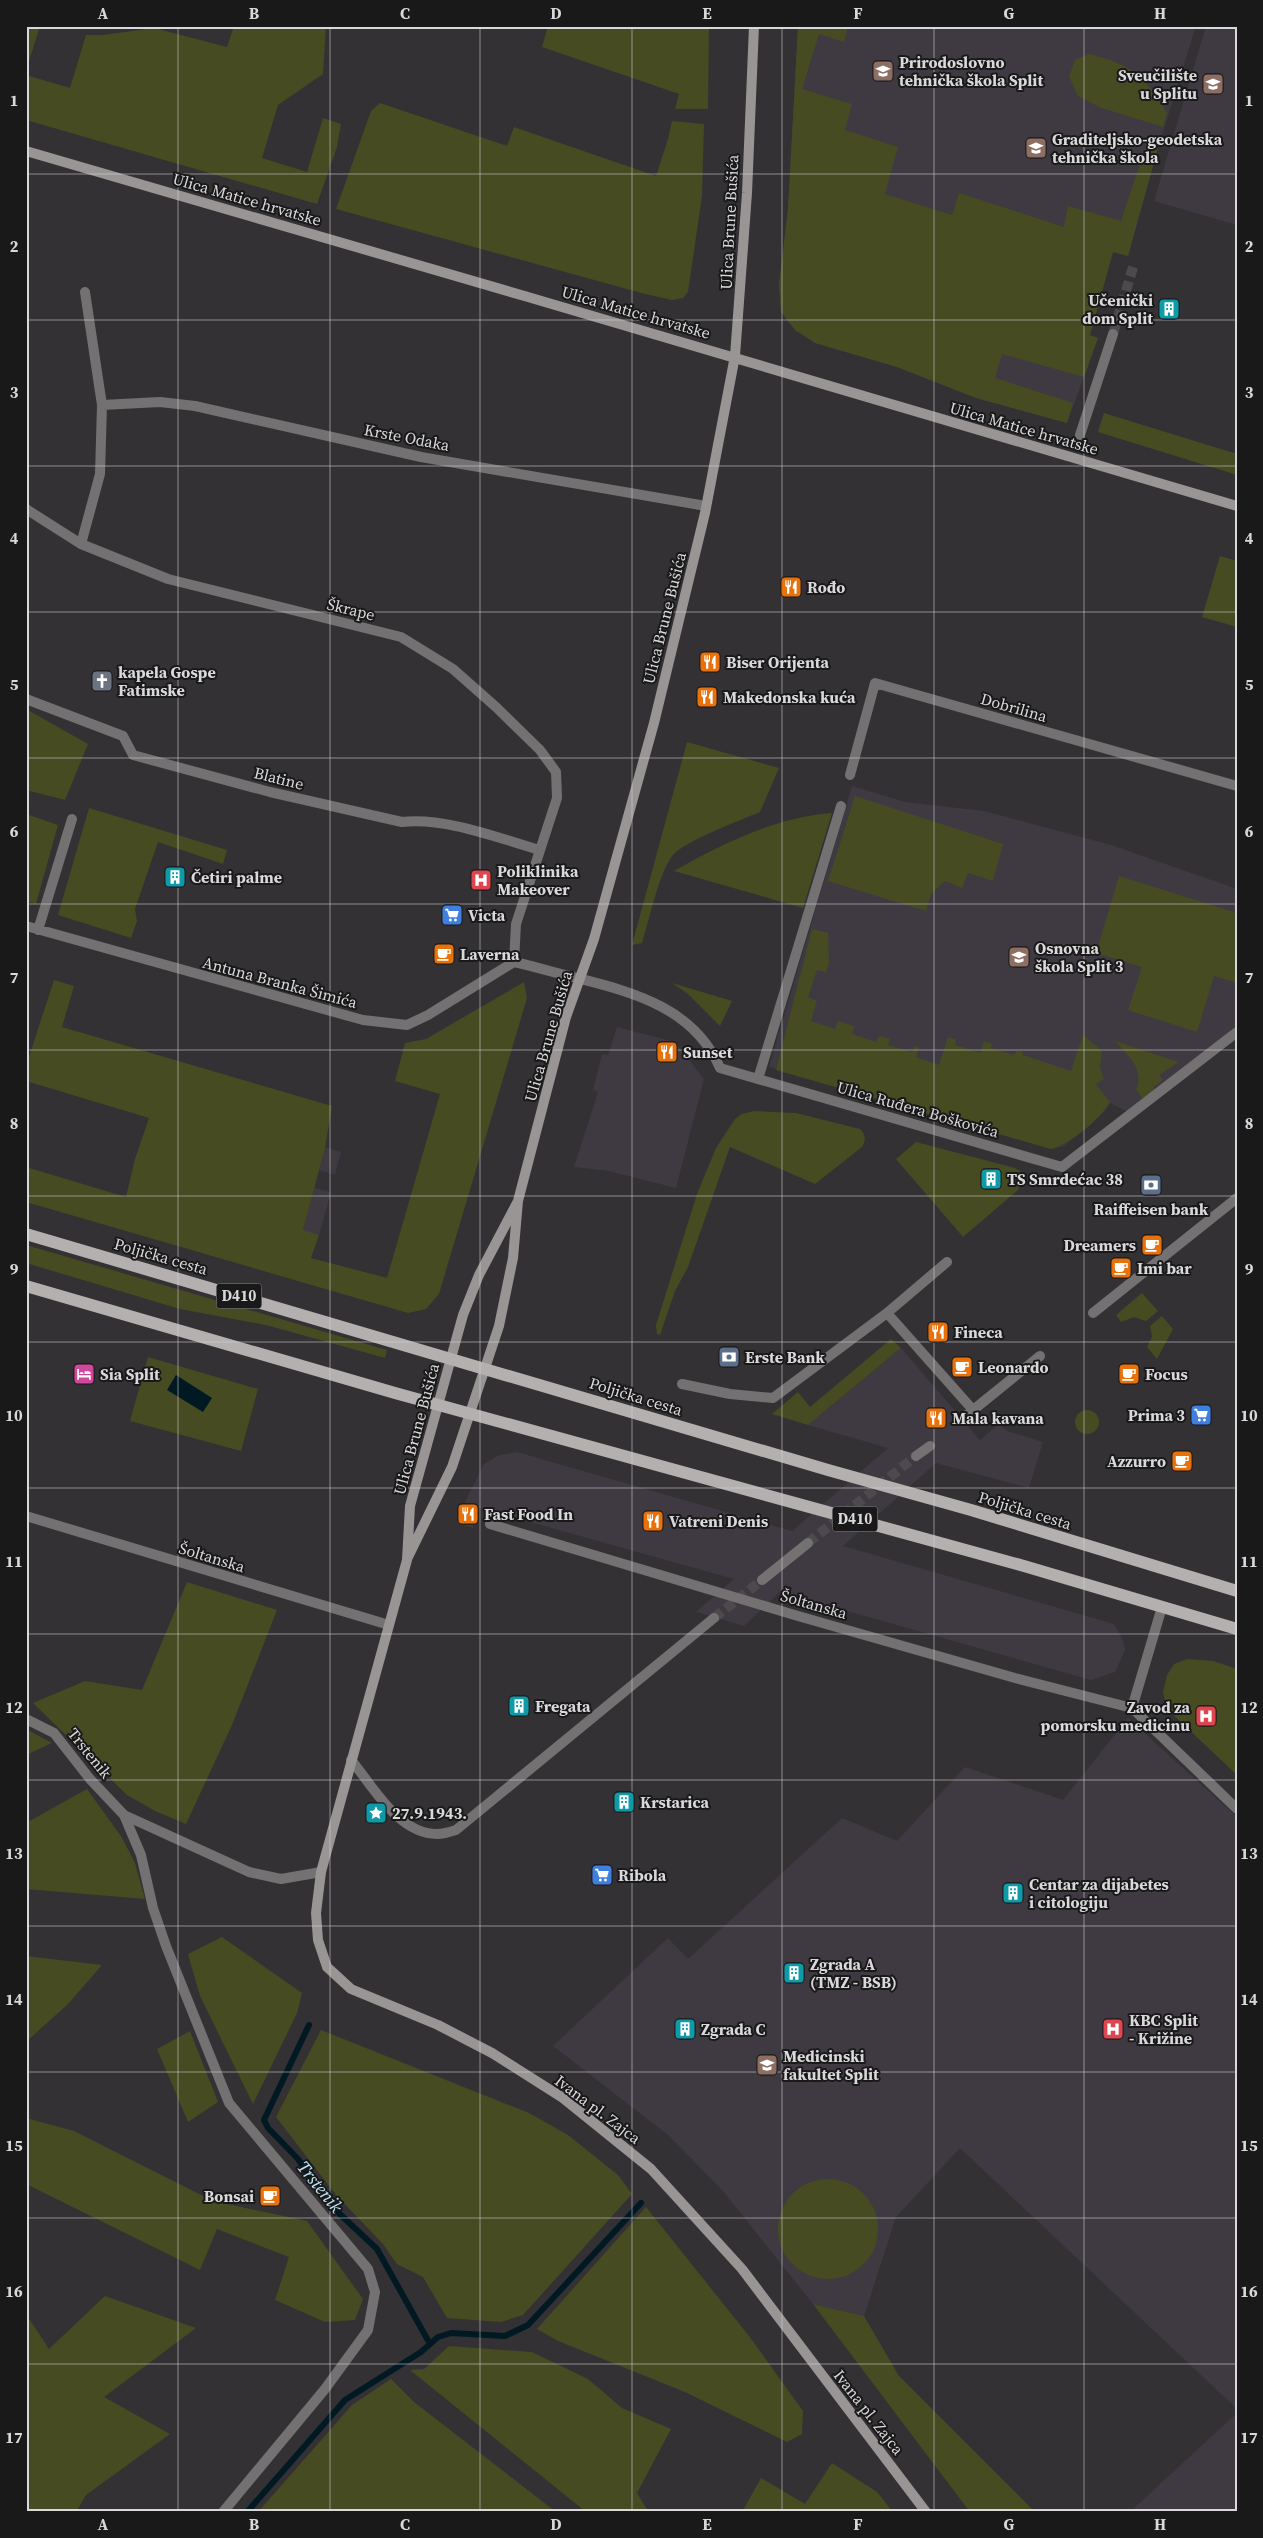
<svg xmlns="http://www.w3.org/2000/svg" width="1263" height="2538" viewBox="0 0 1263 2538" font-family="'Source Serif 4',serif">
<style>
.built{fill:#3f3a42}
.green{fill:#464b22}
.water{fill:#011923}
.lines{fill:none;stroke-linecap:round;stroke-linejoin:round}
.stream{stroke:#011923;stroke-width:6}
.street-tunnel{stroke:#4c4a4d;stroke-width:10;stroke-dasharray:10 5;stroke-linecap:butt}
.street{stroke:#737171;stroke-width:10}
.secondary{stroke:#989594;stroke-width:10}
.primary{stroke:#b4b0af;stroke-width:12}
.grid{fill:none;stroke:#d9d8da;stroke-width:1;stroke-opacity:0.55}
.labels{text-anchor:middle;stroke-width:4;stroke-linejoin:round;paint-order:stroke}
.shield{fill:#1a191a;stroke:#a09fa0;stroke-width:1}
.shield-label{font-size:15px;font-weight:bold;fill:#d9d8da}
.poi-label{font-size:16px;font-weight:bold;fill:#d9d8da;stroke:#1a191a;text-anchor:start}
.street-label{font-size:16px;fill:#d9d8da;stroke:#1a191a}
.water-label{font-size:18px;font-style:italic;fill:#bde6f7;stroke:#1a191a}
.neatline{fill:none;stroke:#d9d8da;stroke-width:2}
.grid-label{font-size:16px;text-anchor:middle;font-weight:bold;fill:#d9d8da}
</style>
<rect width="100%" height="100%" fill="#333134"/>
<!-- built -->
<path class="built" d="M798 26H1196L1158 148 1128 256 1113 252 1090 335 1098 338 1067 423 976 398 897 367 815 343 795 330 781 312 779 285 788 209Z
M1206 26H1237V225L1154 201Z
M852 786 905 802 984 811 1111 845 1237 889V1025L1202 1056 1128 1112 1110 1103 1105 1111 1064 1146 1051 1149 769 1067Z
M617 1027 675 1042 704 1079 676 1188 609 1171 574 1167 598 1092 593 1090 602 1054 608 1055Z
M325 1147 341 1152 335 1175 319 1170Z
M314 1188 331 1192 319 1235 303 1231Z
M901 1348 980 1440 999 1424 1007 1431 1043 1442 1029 1488 936 1463 843 1546 1114 1624 1123 1640 1125 1650 1115 1672 1091 1680 780 1592 744 1626 696 1612 734 1579 480 1508 473 1528 457 1523 466 1500 484 1464 499 1455 517 1452 792 1531 888 1448 808 1425Z
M1128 1718 1237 1817V2409L960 2148 896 2217 864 2316 813 2304 723 2191 668 2135 553 2046 668 1938 688 1959 842 1818 897 1841 965 1767 1063 1800Z
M1237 2413V2512H1130L1160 2484Z"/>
<!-- green -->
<path class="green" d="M26 26H40L26 71Z
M234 26H326L323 74 278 105 262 158 307 172 323 118 341 124 337 147 317 204 26 120V75L70 88 86 35H103L154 28 227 47Z
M548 26H709L708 109H675L679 94 542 47Z
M798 26H848L844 42 819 34 802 89 852 104 845 130 898 147 885 194 952 215 959 193 1064 227 1068 206 1121 221 1145 148H1158L1128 256 1113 252 1090 335 1098 338 1084 377 1002 354 995 378 1073 403 1067 423 976 398 897 367 815 343 795 330 781 312 779 285 788 209Z
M1089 54C1131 64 1145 76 1167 113L1163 127 1099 107 1078 96 1069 77 1075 60Z
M380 103 507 146 514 127 656 176 668 139 672 121 704 124 702 196 688 292 683 298 672 300 645 294 336 209 371 111Z
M1104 413 1237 454V475L1098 432Z
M1220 556 1237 561V627L1202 617Z
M26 709 88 744 65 800 26 790Z
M687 742 779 768 760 812C741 820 685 841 673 855 659 872 649 921 642 943L632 945Z
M855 796 1003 844 993 881 968 873 962 888 945 881 931 894 926 911 828 881Z
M89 808 227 850 223 864 158 842 135 909 137 921 131 938 58 915Z
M832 813 803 908 674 871C722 844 776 817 832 813Z
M26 814 58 825 36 904 26 901Z
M1119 876 1237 913V983L1214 976 1197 1032 1128 1010 1142 967 1096 953Z
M812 929 828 933 829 963 826 972 817 970 808 997 817 1001 811 1021 835 1029 838 1021 854 1026 852 1034 876 1042 879 1036 890 1039 888 1045 912 1052 915 1046 919 1047 916 1057 939 1065 948 1037 956 1040 955 1045 980 1053 984 1041 992 1044 991 1048 1014 1055 1017 1050 1023 1052V1055L1071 1071 1083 1035 1102 1051 1100 1068 1104 1079 1096 1084 1110 1102C1098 1121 1072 1143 1051 1149L776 1070Z
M54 980 74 986 62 1027 332 1106 325 1148 303 1230 319 1235 311 1258 387 1278 440 1094 395 1081 405 1043 426 1039 524 982 527 998 439 1294 426 1309 408 1313 26 1202V1167L126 1197 135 1159 149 1118 26 1081V1066Z
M672 983 732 1001 720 1026 688 994Z
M1115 1041 1179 1062 1159 1075 1163 1080 1153 1087 1155 1091 1143 1099 1136 1090C1145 1069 1128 1056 1115 1041Z
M754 1111 796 1113 860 1129C866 1135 866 1140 862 1147L815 1184 730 1147 688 1267 675 1291 660 1335 657 1334 656 1325 697 1194 716 1148 735 1119 742 1114Z
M916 1142 1015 1168 1023 1173V1181L1018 1190 963 1237 896 1159Z
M26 1245 387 1350 385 1358 266 1325 180 1309 26 1263Z
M1142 1293 1158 1311 1146 1321 1134 1317 1121 1322 1116 1315Z
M1162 1316 1173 1329 1157 1359 1147 1347 1152 1337 1150 1326Z
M891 1339 901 1348 808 1425 772 1414 798 1392 810 1407Z
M148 1357 258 1389 241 1451 130 1421Z
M1075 1422a12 12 0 1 1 24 0a12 12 0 1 1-24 0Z
M187 1582 277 1610 232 1725 186 1824 155 1811 127 1795 33 1703 85 1681 142 1690Z
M1187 1659 1213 1661 1237 1669V1775L1167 1709 1163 1692 1167 1675 1174 1664Z
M26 1729 52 1743 26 1755Z
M87 1789 121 1836 135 1863 145 1899 26 1889V1823Z
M222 1937 302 1993 297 2013 253 2104 200 1996 188 1954Z
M26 1956 102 1965 68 2004 26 2042Z
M321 2030 529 2113 568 2135 618 2175 632 2194 523 2315 501 2322 447 2318 423 2277 397 2264 383 2244 336 2195 276 2117Z
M190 2031 218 2102 188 2122 157 2049Z
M26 2118 74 2131 213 2201 307 2221 363 2299 355 2320 325 2322 275 2300 289 2257 217 2229 200 2270 26 2184Z
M778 2229a50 50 0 1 1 100 0a50 50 0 1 1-100 0Z
M646 2207 749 2336 803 2411 802 2434 787 2442 685 2392 558 2341 537 2329Z
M105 2296 196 2328 104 2397 170 2434 86 2495 76 2512H26V2314L49 2349Z
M813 2304 864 2316 899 2376 1035 2512H970Z
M449 2346 532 2352 588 2379 622 2408 671 2429 637 2493 648 2511 586 2512 410 2370 424 2369Z
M391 2379 414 2402 556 2512H258L352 2405Z
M832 2463 877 2492 893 2512H742L761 2478 805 2504Z"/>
<!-- water -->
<path class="water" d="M176 1375 212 1398 203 1412 167 1390Z"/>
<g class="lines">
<!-- stream -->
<path class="stream" d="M309 2025 264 2120 268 2128 298 2159 327 2202 377 2249 430 2344
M247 2512 345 2400 421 2352 438 2337 451 2333 505 2336 528 2325 641 2203"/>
<!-- street-tunnel -->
<path class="street-tunnel" d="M1113 334 1134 264
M808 1543 916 1456
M714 1618 762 1580"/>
<!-- street -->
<path class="street" d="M85 292 102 405
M1080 435 1113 334
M26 509 81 544 168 579 401 637 453 669 496 707 540 750 556 772 557 798 516 924 514 962
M81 544 100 474 102 405 160 402 195 406 421 457 706 506
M26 699 123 736 133 755 270 792 402 822C445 817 498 838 540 850
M850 775 875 683 1237 786
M26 926 363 1020 407 1025 428 1015 514 962C537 967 559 974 581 979 637 993 695 1010 720 1068L1062 1167 1237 1032
M38 930 72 819
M758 1079 841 806
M887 1313 947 1262
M1093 1313 1237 1198
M682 1384 730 1394 773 1398 887 1313 973 1410
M962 1419 1040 1356
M916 1456 930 1446
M26 1516 389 1625
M490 1524 798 1616 1015 1678 1132 1708 1237 1809
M762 1580 808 1543
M1132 1708 1162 1607
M26 1719 54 1733 90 1779 124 1815 141 1855 153 1908 166 1946 229 2103 368 2269 375 2292 368 2330 325 2389 223 2512
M351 1760C373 1786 398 1834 437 1834 443 1834 450 1832 456 1830L714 1618
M124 1815 249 1872 281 1879 321 1872"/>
<!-- secondary -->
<path class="secondary" d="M26 151C430 268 834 386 1237 506
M518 1201 479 1275 463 1315 410 1506 407 1560 321 1872 316 1913 318 1940 327 1967 351 1989 438 2025 492 2053 563 2098 651 2169 742 2269 926 2512
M408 1557 452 1467 499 1326 513 1258 518 1201 566 1017 594 939 654 723 705 513 735 356 747 193 754 26"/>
<!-- primary -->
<path class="primary" d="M26 1234 828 1470 971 1510 1237 1591
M26 1286 395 1393 1024 1566 1237 1629"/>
</g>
<!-- grid -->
<path class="grid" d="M178 26V2512M330 26V2512M480 26V2512M632 26V2512M782 26V2512M934 26V2512M1084 26V2512M26 174H1237M26 320H1237M26 466H1237M26 612H1237M26 758H1237M26 904H1237M26 1050H1237M26 1196H1237M26 1342H1237M26 1488H1237M26 1634H1237M26 1780H1237M26 1926H1237M26 2072H1237M26 2218H1237M26 2364H1237"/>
<!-- icons -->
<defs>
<g id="school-square" transform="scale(1.125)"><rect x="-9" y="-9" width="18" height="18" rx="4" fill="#8d6e63" stroke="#1a191a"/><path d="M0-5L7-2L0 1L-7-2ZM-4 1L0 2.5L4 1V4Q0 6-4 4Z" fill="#fff"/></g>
<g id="university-square" transform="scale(1.125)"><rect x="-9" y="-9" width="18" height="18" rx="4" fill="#8d6e63" stroke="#1a191a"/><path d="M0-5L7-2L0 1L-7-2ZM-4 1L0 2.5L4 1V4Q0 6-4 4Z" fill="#fff"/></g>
<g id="building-square" transform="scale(1.125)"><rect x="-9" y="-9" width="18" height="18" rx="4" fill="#0f9aa8" stroke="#1a191a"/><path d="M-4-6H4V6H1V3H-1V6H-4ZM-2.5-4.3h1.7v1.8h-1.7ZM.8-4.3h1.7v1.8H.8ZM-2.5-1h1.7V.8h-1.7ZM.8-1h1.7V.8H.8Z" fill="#fff"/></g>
<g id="restaurant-square" transform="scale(1.125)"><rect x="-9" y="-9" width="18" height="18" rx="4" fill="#e8710a" stroke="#1a191a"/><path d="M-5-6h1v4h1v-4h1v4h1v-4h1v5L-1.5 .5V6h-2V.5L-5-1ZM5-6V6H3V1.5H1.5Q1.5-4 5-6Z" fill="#fff"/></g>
<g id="church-square" transform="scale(1.125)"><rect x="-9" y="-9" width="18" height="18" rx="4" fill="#6b7280" stroke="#1a191a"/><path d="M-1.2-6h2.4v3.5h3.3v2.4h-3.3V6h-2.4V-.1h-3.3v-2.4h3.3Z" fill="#fff"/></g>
<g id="hospital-square" transform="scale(1.125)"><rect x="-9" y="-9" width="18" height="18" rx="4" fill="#e0444e" stroke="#1a191a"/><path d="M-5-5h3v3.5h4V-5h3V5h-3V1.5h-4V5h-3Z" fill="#fff"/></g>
<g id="supermarket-square" transform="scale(1.125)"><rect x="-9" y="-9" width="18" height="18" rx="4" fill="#3f7fe0" stroke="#1a191a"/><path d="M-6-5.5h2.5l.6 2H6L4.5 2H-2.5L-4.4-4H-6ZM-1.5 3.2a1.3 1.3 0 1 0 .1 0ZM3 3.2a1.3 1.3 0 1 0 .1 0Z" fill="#fff"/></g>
<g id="cafe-square" transform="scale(1.125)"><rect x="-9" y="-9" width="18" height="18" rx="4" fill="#e8710a" stroke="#1a191a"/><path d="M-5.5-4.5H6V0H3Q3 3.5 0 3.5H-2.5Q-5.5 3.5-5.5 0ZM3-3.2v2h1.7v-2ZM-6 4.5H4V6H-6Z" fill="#fff"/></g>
<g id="bank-square" transform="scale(1.125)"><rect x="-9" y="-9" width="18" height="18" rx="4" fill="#5c6f8a" stroke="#1a191a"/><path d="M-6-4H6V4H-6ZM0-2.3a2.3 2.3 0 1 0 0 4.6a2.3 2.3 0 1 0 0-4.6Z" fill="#fff"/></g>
<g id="hotel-square" transform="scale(1.125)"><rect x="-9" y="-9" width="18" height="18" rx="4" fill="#d1479c" stroke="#1a191a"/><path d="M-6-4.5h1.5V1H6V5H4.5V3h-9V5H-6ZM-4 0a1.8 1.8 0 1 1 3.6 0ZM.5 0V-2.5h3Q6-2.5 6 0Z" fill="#fff"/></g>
<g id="sight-square" transform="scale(1.125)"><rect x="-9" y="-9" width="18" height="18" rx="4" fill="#0f9aa8" stroke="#1a191a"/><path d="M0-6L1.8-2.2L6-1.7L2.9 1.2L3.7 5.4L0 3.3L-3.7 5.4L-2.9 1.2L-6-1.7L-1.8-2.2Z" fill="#fff"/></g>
</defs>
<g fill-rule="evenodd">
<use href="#school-square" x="883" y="71"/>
<use href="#university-square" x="1213" y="84"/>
<use href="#school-square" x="1036" y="148"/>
<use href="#building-square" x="1169" y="309"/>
<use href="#restaurant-square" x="791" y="587"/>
<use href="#restaurant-square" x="710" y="662"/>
<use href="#church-square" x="102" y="681"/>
<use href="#restaurant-square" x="707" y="697"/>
<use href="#building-square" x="175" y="877"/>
<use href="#hospital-square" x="481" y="880"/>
<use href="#supermarket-square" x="452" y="915"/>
<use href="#cafe-square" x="444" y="954"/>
<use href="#school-square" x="1019" y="957"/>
<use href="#restaurant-square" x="667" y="1052"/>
<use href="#building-square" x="991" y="1179"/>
<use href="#bank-square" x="1151" y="1185"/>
<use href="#cafe-square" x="1152" y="1245"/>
<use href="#cafe-square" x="1121" y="1268"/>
<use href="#restaurant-square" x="938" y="1332"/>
<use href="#bank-square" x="729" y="1357"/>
<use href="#cafe-square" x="962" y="1367"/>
<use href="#hotel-square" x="84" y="1374"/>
<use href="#cafe-square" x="1129" y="1374"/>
<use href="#supermarket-square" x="1201" y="1415"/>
<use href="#restaurant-square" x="936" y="1418"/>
<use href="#cafe-square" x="1182" y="1461"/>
<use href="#restaurant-square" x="468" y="1514"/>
<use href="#restaurant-square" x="653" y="1521"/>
<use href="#building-square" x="519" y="1706"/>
<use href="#hospital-square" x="1206" y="1716"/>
<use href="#building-square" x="624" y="1802"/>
<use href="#sight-square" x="376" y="1813"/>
<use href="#supermarket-square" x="602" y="1875"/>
<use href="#building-square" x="1013" y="1893"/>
<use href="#building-square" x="794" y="1973"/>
<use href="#building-square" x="685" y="2029"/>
<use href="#hospital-square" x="1113" y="2029"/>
<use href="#university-square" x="767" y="2065"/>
<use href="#cafe-square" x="270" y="2196"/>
</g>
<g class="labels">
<!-- shield labels -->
<g class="shield">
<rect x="216.5" y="1283.5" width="45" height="25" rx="4"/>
<rect x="832.5" y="1506.5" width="45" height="25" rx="4"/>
</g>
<g class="shield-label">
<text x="239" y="1301">D410</text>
<text x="855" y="1524">D410</text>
</g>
<!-- poi labels -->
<g class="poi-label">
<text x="899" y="68">Prirodoslovno<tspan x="899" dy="18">tehnička škola Split</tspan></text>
<text x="1197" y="81" text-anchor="end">Sveučilište<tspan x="1197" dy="18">u Splitu</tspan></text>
<text x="1052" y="145">Graditeljsko-geodetska<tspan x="1052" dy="18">tehnička škola</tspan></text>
<text x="1153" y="306" text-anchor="end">Učenički<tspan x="1153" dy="18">dom Split</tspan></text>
<text x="807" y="593">Rođo</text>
<text x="726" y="668">Biser Orijenta</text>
<text x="118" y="678">kapela Gospe<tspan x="118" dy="18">Fatimske</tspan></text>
<text x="723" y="703">Makedonska kuća</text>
<text x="497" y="877">Poliklinika<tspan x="497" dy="18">Makeover</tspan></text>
<text x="191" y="883">Četiri palme</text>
<text x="468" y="921">Victa</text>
<text x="1035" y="954">Osnovna<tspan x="1035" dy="18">škola Split 3</tspan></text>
<text x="460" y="960">Laverna</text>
<text x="683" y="1058">Sunset</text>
<text x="1007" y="1185">TS Smrdećac 38</text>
<text x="1151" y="1215" text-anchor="middle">Raiffeisen bank</text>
<text x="1136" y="1251" text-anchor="end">Dreamers</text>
<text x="1137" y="1274">Imi bar</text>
<text x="954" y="1338">Fineca</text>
<text x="745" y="1363">Erste Bank</text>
<text x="978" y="1373">Leonardo</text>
<text x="100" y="1380">Sia Split</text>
<text x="1145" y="1380">Focus</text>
<text x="1185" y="1421" text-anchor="end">Prima 3</text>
<text x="952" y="1424">Mala kavana</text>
<text x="1166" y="1467" text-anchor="end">Azzurro</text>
<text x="484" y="1520">Fast Food In</text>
<text x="669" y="1527">Vatreni Denis</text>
<text x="535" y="1712">Fregata</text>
<text x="1190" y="1713" text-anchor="end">Zavod za<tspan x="1190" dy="18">pomorsku medicinu</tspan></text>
<text x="640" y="1808">Krstarica</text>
<text x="392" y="1819">27.9.1943.</text>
<text x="618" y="1881">Ribola</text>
<text x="1029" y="1890">Centar za dijabetes<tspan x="1029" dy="18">i citologiju</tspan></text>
<text x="810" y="1970">Zgrada A<tspan x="810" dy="18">(TMZ - BSB)</tspan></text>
<text x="1129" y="2026">KBC Split<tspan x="1129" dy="18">- Križine</tspan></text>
<text x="701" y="2035">Zgrada C</text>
<text x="783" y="2062">Medicinski<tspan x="783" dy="18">fakultet Split</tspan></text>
<text x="254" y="2202" text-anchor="end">Bonsai</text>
</g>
<!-- street labels -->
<g class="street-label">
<text transform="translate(247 199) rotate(16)" y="6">Ulica Matice hrvatske</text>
<text transform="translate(729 222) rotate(-87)" y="6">Ulica Brune Bušića</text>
<text transform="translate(636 312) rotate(16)" y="6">Ulica Matice hrvatske</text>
<text transform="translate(1024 428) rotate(16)" y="6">Ulica Matice hrvatske</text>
<text transform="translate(407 437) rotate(11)" y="6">Krste Odaka</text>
<text transform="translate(351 609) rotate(14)" y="6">Škrape</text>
<text transform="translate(664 618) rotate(-76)" y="6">Ulica Brune Bušića</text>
<text transform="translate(1014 707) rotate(16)" y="6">Dobrilina</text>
<text transform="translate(279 778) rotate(14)" y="6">Blatine</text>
<text transform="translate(280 982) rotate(15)" y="6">Antuna Branka Šimića</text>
<text transform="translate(548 1036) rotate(-74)" y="6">Ulica Brune Bušića</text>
<text transform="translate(918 1109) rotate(16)" y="6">Ulica Ruđera Boškovića</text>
<text transform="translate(161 1256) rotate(16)" y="6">Poljička cesta</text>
<text transform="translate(636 1396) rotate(17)" y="6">Poljička cesta</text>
<text transform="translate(416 1429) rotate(-75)" y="6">Ulica Brune Bušića</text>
<text transform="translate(1025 1510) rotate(17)" y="6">Poljička cesta</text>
<text transform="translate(212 1557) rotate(17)" y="6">Šoltanska</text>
<text transform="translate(814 1604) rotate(16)" y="6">Šoltanska</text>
<text transform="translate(90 1753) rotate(51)" y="6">Trstenik</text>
<text transform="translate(598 2109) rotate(37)" y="6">Ivana pl. Zajca</text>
<text transform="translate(869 2412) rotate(52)" y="6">Ivana pl. Zajca</text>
</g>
<!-- water labels -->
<g class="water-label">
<text transform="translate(320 2187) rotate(51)" y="6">Trstenik</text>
</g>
</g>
<!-- border -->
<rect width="1263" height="2538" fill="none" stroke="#1a191a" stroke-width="55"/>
<rect x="28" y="28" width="1208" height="2482" class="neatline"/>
<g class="grid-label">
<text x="103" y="19">A</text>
<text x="254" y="19">B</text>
<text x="405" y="19">C</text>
<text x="556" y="19">D</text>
<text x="707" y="19">E</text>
<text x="858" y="19">F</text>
<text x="1009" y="19">G</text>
<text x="1160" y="19">H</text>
<text x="14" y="106">1</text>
<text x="1249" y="106">1</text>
<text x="14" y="252">2</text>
<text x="1249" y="252">2</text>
<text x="14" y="398">3</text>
<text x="1249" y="398">3</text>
<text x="14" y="544">4</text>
<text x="1249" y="544">4</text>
<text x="14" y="690">5</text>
<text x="1249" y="690">5</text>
<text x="14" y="837">6</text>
<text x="1249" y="837">6</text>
<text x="14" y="983">7</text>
<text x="1249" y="983">7</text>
<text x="14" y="1129">8</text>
<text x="1249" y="1129">8</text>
<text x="14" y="1275">9</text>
<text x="1249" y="1275">9</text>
<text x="14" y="1421">10</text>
<text x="1249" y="1421">10</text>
<text x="14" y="1567">11</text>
<text x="1249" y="1567">11</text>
<text x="14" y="1713">12</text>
<text x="1249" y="1713">12</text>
<text x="14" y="1859">13</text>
<text x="1249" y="1859">13</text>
<text x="14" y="2005">14</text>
<text x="1249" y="2005">14</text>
<text x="14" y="2151">15</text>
<text x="1249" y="2151">15</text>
<text x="14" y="2297">16</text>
<text x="1249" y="2297">16</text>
<text x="14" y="2443">17</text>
<text x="1249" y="2443">17</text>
<text x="103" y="2530">A</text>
<text x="254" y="2530">B</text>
<text x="405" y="2530">C</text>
<text x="556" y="2530">D</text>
<text x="707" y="2530">E</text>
<text x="858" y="2530">F</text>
<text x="1009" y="2530">G</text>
<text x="1160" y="2530">H</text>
</g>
</svg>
